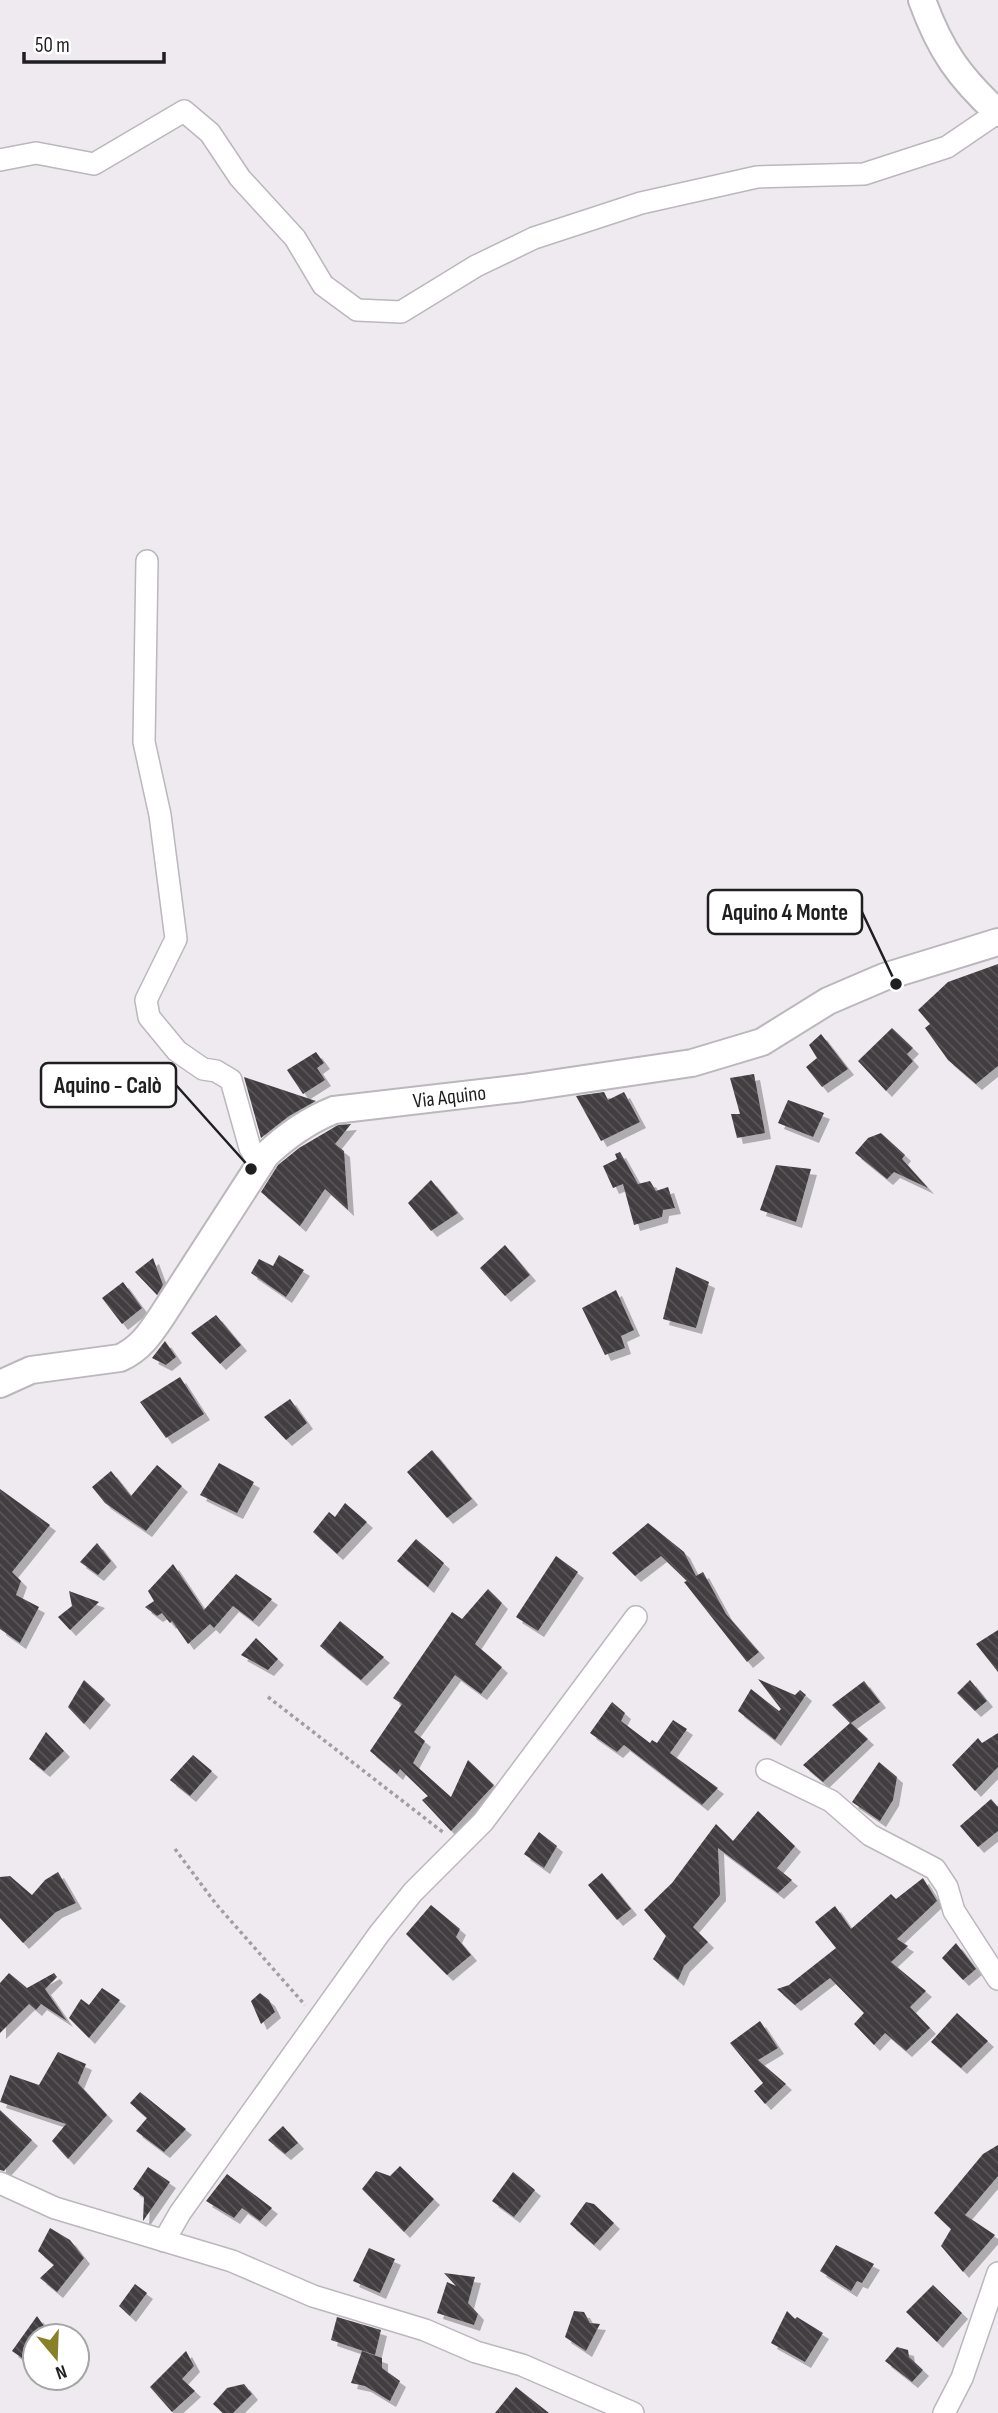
<svg xmlns="http://www.w3.org/2000/svg" width="998" height="2413" viewBox="0 0 998 2413" font-family="'Sofia Sans Condensed',sans-serif">
<style>
.building{fill:url(#building-back-hatch);filter:url(#shadow)}
.lines{fill:none;stroke-linecap:round;stroke-linejoin:round}
.minor-casing{stroke:#bbb7bd;stroke-width:24}
.tertiary-casing{stroke:#bbb7bd;stroke-width:30}
.path{stroke:#a19ea2;stroke-width:3.5;stroke-dasharray:3.5 3.5;stroke-linecap:butt}
.minor{stroke:#fff;stroke-width:21}
.tertiary{stroke:#fff;stroke-width:26}
.labels{text-anchor:middle;stroke-width:7;stroke-linejoin:round;paint-order:stroke}
.street-label{font-size:21px;fill:#1f1e20;stroke:#fff}
.leader{fill:none;stroke:#1f1e20;stroke-width:2.5}
.callout-dot{fill:#1f1e20;stroke:#fff;stroke-width:2.5}
.callout{fill:#fff;stroke:#1f1e20;stroke-width:2.5}
.callout-label{font-size:23px;text-anchor:middle;font-weight:bold;fill:#1f1e20}
</style>
<defs>
<pattern id="building-back-hatch" width="6" height="6" patternUnits="userSpaceOnUse" patternTransform="scale(1.75)"><rect width="6" height="6" fill="#423d3f"/><path d="M-1 5l2 2M0 0l6 6M5-1l2 2" fill="none" stroke="#5a5658"/></pattern>
<filter id="shadow"><feDropShadow dx="6" dy="6" stdDeviation="0" flood-color="#0004"/></filter>
</defs>
<rect width="100%" height="100%" fill="#eeeaf0"/>
<!-- building -->
<path class="building" d="M998 964V1066L976 1084 948 1060 925 1028 930 1024 918 1010 948 982Z
M892 1028 913 1048 907 1054 913 1061 886 1091 858 1061Z
M821 1034 848 1069 822 1087 806 1067 817 1058 809 1045Z
M316 1052 324 1063 317 1068 325 1080 303 1094 287 1070Z
M754 1074 765 1133 737 1138 731 1114H740L730 1078Z
M244 1077 316 1101 289 1116 261 1138Z
M604 1092 608 1100 624 1092 640 1122 601 1141 576 1096Z
M788 1100 824 1113 813 1137 778 1123Z
M351 1124 335 1144 344 1151 348 1210 325 1189 300 1226 261 1192 278 1165 299 1148 338 1125Z
M881 1133 905 1155 902 1159 928 1188 894 1172 887 1179 855 1153 868 1138Z
M620 1152 638 1184 650 1181 656 1191 668 1187 675 1208 663 1210 662 1217 634 1225 623 1184 613 1188 603 1166 617 1159 615 1154Z
M776 1165 811 1169 796 1222 760 1210Z
M431 1180 458 1213 431 1231 408 1203Z
M505 1245 530 1275 505 1296 480 1268Z
M279 1255 304 1270 286 1297 251 1273 259 1259 273 1266Z
M153 1258 163 1285 157 1295 135 1272Z
M676 1267 709 1282 696 1328 663 1319Z
M123 1282 142 1308 122 1324 102 1298Z
M616 1290 634 1330 621 1336 625 1348 605 1355 582 1308Z
M216 1315 241 1345 220 1364 191 1333Z
M165 1341 176 1357 166 1365 152 1358Z
M180 1377 204 1414 166 1438 140 1402Z
M290 1399 307 1423 286 1440 264 1417Z
M432 1450 472 1499 447 1518 407 1472Z
M219 1463 254 1482 237 1513 200 1495Z
M157 1465 182 1486 146 1531 105 1503 92 1487 111 1471 131 1496Z
M0 1489 50 1525 12 1572 21 1581 16 1595 39 1607 20 1643 0 1629Z
M345 1503 367 1522 337 1554 313 1532 329 1512 335 1517Z
M648 1523 684 1552 696 1576 703 1572 726 1614 759 1652 747 1662 684 1582 687 1581 661 1556 635 1576 612 1553Z
M416 1539 444 1563 428 1587 397 1561Z
M97 1543 111 1561 98 1575 80 1562Z
M556 1556 578 1572 538 1631 516 1617Z
M173 1564 204 1610 236 1574 272 1599 253 1621 233 1606 214 1628 210 1624 188 1644 172 1621 170 1623 162 1613 157 1616 145 1607 154 1601 148 1591Z
M488 1589 502 1603 475 1644 502 1667 481 1694 455 1675 414 1732 425 1741 413 1763 451 1797 468 1760 494 1785 451 1831 422 1800 428 1796 400 1769 397 1774 370 1751 402 1704 393 1698 452 1612 462 1619Z
M69 1591 99 1602 70 1630 58 1617 72 1606Z
M340 1621 384 1657 361 1680 320 1646Z
M998 1630V1672L976 1644Z
M256 1638 278 1659 268 1670 241 1655Z
M758 1679 795 1695 800 1690 806 1695 775 1740 738 1711 751 1689 779 1711 781 1709Z
M84 1680 105 1699 84 1724 68 1707Z
M970 1680 987 1701 975 1711 957 1693Z
M864 1681 880 1702 851 1723 868 1739 823 1782 803 1765 850 1723 832 1705Z
M612 1702 625 1713 621 1721 650 1743 652 1740 657 1743 673 1720 687 1729 670 1753 718 1788 702 1805 624 1745 617 1752 590 1733Z
M46 1732 64 1751 44 1771 29 1759Z
M998 1733V1767L975 1791 952 1765 978 1738 982 1743Z
M193 1755 212 1771 190 1796 170 1780Z
M879 1762 897 1777 893 1800 880 1821 852 1802Z
M991 1799 998 1807V1831L978 1847 960 1826Z
M758 1811 795 1846 777 1868 792 1880 778 1893 718 1848 720 1895 693 1927 708 1942 684 1966 678 1980 653 1959 666 1936 644 1910 672 1883 716 1824 733 1841Z
M539 1832 557 1846 544 1868 524 1854Z
M58 1872 76 1903 56 1912 23 1943 0 1918V1877L10 1876 32 1895 45 1880Z
M602 1873 631 1909 617 1920 588 1885Z
M923 1878 937 1901 897 1939 908 1946 891 1962 926 1991 910 2007 930 2028 906 2051 885 2033 874 2045 854 2024 864 2013 830 1978 795 2005 777 1989 789 1985 836 1948 815 1922 835 1906 851 1929 891 1894 896 1899Z
M431 1905 460 1929 456 1937 471 1955 447 1975 406 1934Z
M956 1943 976 1969 963 1980 942 1958Z
M9 1973 27 1988 54 1973 57 1977 45 1989 67 2021 41 2004 36 2010 29 2004 0 2033V1983Z
M102 1988 120 2000 89 2038 69 2018 81 1999 89 2005Z
M260 1993 269 2000 275 2012 261 2024 251 2001Z
M957 2013 988 2041 961 2068 931 2042Z
M760 2021 778 2048 758 2060 786 2084 765 2104 754 2091 763 2083 730 2043Z
M58 2052 86 2064 78 2083 107 2115 68 2159 52 2141 66 2124 0 2102 10 2075 39 2085Z
M140 2092 186 2129 164 2152 136 2131 147 2118 130 2103Z
M0 2110 32 2140 4 2171 0 2170Z
M283 2126 298 2143 285 2154 268 2140Z
M998 2145V2176L965 2215 995 2235 963 2272 941 2246 951 2229 934 2213 983 2154Z
M400 2166 434 2199 404 2232 362 2189 376 2171 390 2176Z
M148 2167 170 2182 143 2221 144 2197 133 2189Z
M513 2172 535 2190 514 2217 492 2201Z
M227 2174 272 2208 260 2221 242 2208 234 2218 206 2201Z
M586 2202 594 2204 614 2223 594 2245 570 2224Z
M50 2228 70 2240 84 2258 57 2292 40 2278 54 2265 38 2251Z
M836 2245 874 2264 862 2283 857 2281 851 2291 820 2271Z
M369 2248 395 2259 380 2293 353 2281Z
M444 2273 475 2277 468 2303 478 2314 474 2325 437 2313 447 2282 456 2286Z
M135 2284 147 2293 130 2316 119 2306Z
M933 2285 962 2313 937 2342 906 2312Z
M574 2311 584 2312 590 2323 600 2324 586 2351 565 2337Z
M787 2311 795 2319 797 2317 823 2333 805 2362 771 2343Z
M37 2316 51 2336H35V2367L12 2351Z
M337 2317 381 2330 375 2355 331 2340Z
M897 2347 908 2350 909 2357 923 2370 912 2382 885 2361Z
M186 2351 194 2366 182 2379 195 2391 172 2412 150 2387Z
M362 2351 382 2358V2368L400 2381 390 2401 365 2386 351 2383Z
M244 2384 252 2394 233 2413H223L213 2404 227 2388Z
M516 2387 549 2413H495Z"/>
<g class="lines">
<!-- minor casing -->
<g class="minor-casing">
<path id="minor" d="M0 160 36 153 94 164 184 111 210 133 240 178 295 238 323 285 357 310 401 312 476 266 534 238 641 203 757 177 864 174 947 147 997 113
M147 561 144 742 160 815 176 939 146 1000 149 1017 177 1051 203 1069 216 1071 231 1080 250 1148 260 1165
M767 1770 831 1801 870 1835 935 1869 947 1887 954 1911 998 1979
M0 2183 55 2208 232 2261 313 2296 425 2330 476 2352 522 2365 633 2413
M164 2241 180 2213 379 1934 413 1892 483 1822 636 1617
M944 2413 962 2378 998 2273"/>
</g>
<!-- tertiary casing -->
<g class="tertiary-casing">
<g id="tertiary">
<path d="M922 0C940 50 959 77 998 113"/>
<path id="s1" d="M0 1384 31 1370 120 1358C140 1349 150 1334 162 1316L266 1155C287 1135 307 1121 334 1110L523 1088 692 1063 762 1042 828 1001 884 977 998 942"/>
</g>
</g>
<!-- path -->
<path class="path" d="M268 1697 444 1833
M175 1849 216 1904 305 2005"/>
<!-- minor -->
<use href="#minor" class="minor"/>
<!-- tertiary -->
<use href="#tertiary" class="tertiary"/>
</g>
<g class="labels">
<!-- street labels -->
<g class="street-label">
<text dy="7" stroke="none"><textPath href="#s1" startOffset="574">Via Aquino</textPath></text>
</g>
</g>
<!-- callouts -->
<path class="leader" d="M896 984L862 912M251 1169L176 1085"/>
<g class="callout-dot">
<circle cx="896" cy="984" r="7"/>
<circle cx="251" cy="1169" r="7"/>
</g>
<g class="callout">
<rect x="708" y="890" width="154" height="44" rx="7"/>
<rect x="41" y="1063" width="135" height="44" rx="7"/>
</g>
<g class="callout-label">
<text x="785" y="920">Aquino 4 Monte</text>
<text x="108" y="1093">Aquino - Calò</text>
</g>
<!-- north arrow -->
<g transform="translate(56 2357) rotate(161)"><circle r="33" fill="#ffffff" stroke="#a5a5a6" stroke-width="2"/>
<path d="M0-5L12 26L0 18L-12 26Z" fill="#898128"/>
<text y="-10" font-size="19" font-weight="bold" text-anchor="middle" fill="#1f1e20">N</text>
</g>
<!-- scale -->
<path d="M24 52v10h140v-10" fill="none" stroke="#1f1e20" stroke-width="3.5"/>
<text x="35" y="52" font-size="21" fill="#1f1e20" stroke="#ffffff" stroke-width="5" paint-order="stroke">50 m</text>
</svg>
